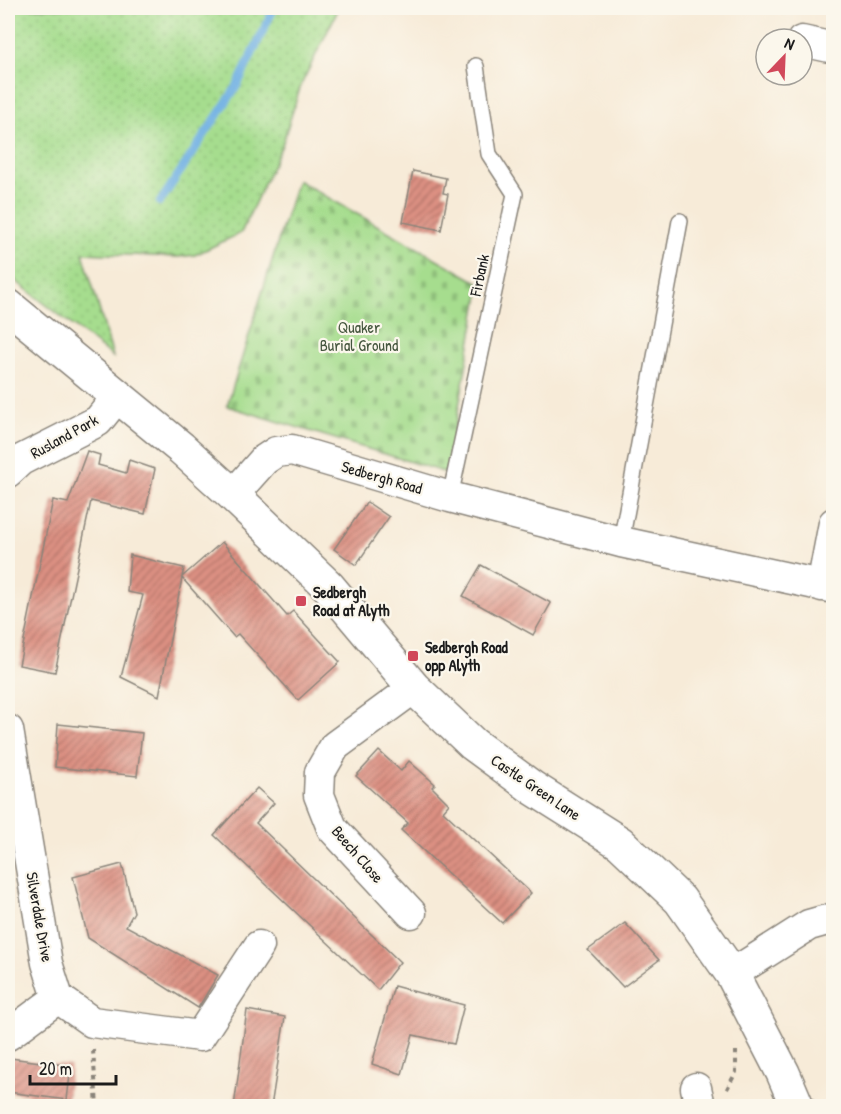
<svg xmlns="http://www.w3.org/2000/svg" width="841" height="1114" viewBox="0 0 841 1114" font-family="'Patrick Hand',sans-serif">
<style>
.grass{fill:url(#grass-dots);stroke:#617c55;stroke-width:1.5}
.cemetery{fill:url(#cemetery-stones);stroke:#617c55;stroke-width:1.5}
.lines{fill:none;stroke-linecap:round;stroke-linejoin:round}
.stream{stroke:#6fb0e3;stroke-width:8}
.building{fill:url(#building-hatch)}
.service-casing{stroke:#8a847a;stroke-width:18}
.minor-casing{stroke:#8a847a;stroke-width:33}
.trunk-casing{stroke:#8a847a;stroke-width:36}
.path{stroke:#8a847a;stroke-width:4;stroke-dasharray:4.5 4.5;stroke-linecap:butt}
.service{stroke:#fff;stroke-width:15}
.minor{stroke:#fff;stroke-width:30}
.trunk{stroke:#fff;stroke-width:33}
.poi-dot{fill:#d1495b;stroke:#fbf7ec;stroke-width:2}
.labels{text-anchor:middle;stroke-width:4.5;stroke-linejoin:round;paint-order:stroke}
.street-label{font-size:16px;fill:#1c1c1c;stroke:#fbf7ec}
.park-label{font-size:16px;fill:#45563e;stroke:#fbf7ec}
.poi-label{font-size:16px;font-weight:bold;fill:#1c1c1c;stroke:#fbf7ec;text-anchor:start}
</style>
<defs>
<pattern id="grass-dots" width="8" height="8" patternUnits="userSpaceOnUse" patternTransform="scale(1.5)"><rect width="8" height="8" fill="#a6dd8e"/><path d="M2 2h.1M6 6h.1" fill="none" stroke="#8ebd7a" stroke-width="1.8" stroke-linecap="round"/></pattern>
<pattern id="cemetery-stones" width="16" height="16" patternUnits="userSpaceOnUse" patternTransform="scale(1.5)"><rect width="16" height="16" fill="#a6dd8e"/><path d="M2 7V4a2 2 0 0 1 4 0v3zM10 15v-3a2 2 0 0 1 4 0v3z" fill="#8ebd7a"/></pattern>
<pattern id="building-hatch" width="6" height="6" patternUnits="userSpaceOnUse" patternTransform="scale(1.5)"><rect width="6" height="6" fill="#dc9082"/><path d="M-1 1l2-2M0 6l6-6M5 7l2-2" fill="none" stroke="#b2756a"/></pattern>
</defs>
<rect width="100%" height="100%" fill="#fbf7ec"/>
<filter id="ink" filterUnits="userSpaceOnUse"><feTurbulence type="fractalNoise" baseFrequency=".0167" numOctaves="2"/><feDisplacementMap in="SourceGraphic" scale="12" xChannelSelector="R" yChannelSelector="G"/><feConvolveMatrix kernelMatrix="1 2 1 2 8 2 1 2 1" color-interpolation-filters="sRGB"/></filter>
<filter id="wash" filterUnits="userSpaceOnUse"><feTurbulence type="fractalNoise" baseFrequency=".008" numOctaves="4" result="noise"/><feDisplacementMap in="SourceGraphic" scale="24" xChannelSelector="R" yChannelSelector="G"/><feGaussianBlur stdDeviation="1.35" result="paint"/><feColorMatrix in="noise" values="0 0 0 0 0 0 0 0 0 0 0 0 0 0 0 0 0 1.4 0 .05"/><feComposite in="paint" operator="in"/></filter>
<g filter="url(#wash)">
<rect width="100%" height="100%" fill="#f7ebd8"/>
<!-- grass -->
<path class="grass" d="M8 8H339L301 85 282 145 241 233 195 255 178 257 83 253 113 357 8 275Z"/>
<!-- cemetery -->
<path class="cemetery" d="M297 180 481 284 447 473 227 406Z"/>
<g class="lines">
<!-- stream -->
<path class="stream" d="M160 202 237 86 274 8"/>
</g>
<g id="blocks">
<!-- building -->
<path class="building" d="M413 171 446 178 443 193 448 194 441 230 403 222Z
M87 451 100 455 98 465 126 473 129 460 155 469 145 514 91 501 55 672 19 665 53 500 68 503Z
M367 502 389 517 356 565 334 549Z
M222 542 287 616 293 611 340 662 298 700 238 634 234 637 182 578 159 696 121 677 143 595 127 592 130 555 184 568 182 577Z
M481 565 551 603 533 635 463 596Z
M58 724 142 733 137 776 55 767Z
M379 751 401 771 409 761 435 784 432 787 449 804 443 811 531 893 502 923 401 830 408 823 356 776Z
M257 788 274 803 256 823 400 962 378 990 214 835Z
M122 864 134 912 126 926 218 975 198 1008 88 938 73 877Z
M625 923 659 960 623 987 588 950Z
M394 986 464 1005 454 1044 413 1035 402 1074 372 1064Z
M247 1010 285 1017 271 1107H234Z
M10 1058 71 1066 67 1100 8 1092Z"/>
</g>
</g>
<g filter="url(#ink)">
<use href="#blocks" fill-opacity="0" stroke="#8a847a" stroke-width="1.5"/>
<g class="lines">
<!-- service casing -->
<g class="service-casing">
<path id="service" d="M450 497 515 194 489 154 476 66
M621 542 680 221"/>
</g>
<!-- minor casing -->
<g class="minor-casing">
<path id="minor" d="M802 41 834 48
M8 472 21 460 98 421 118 396
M233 495 264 460 276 452 292 450 450 497 621 542 834 588
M822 586 834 523
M8 730 47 963 58 998 92 1022 200 1036 259 946
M411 913 332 828 319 795 320 772 335 746 414 688
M732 974 809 925 834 918
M8 1035 58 998
M696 1088 700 1106"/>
</g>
<!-- trunk casing -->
<g class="trunk-casing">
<path id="trunk" d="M8 306 181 448 233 495 329 587 414 688 473 744 533 788 620 843 680 900 732 974 783 1073 797 1106"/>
</g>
<!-- path -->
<path class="path" d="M93 1050 97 1106
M727 1089 736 1072V1051"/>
<!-- service -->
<use href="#service" class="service"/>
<!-- minor -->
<use href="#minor" class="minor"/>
<!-- trunk -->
<use href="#trunk" class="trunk"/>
</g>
</g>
<!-- markers -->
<g class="poi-dot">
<rect x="295" y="595" width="12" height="12" rx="3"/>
<rect x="407" y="650" width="12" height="12" rx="3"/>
</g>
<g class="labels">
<!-- street labels -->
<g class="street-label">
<text transform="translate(479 275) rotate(-78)" y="6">Firbank</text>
<text transform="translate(64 436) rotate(-29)" y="6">Rusland Park</text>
<text transform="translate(382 477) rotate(16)" y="6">Sedbergh Road</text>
<text transform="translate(536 787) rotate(34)" y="6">Castle Green Lane</text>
<text transform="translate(358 854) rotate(49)" y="6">Beech Close</text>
<text transform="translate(40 917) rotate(80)" y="6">Silverdale Drive</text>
</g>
<!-- park labels -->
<g class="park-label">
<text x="359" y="333">Quaker<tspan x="359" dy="18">Burial Ground</tspan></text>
</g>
<!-- poi labels -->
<g class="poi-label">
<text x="313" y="598">Sedbergh<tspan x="313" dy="18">Road at Alyth</tspan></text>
<text x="425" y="653">Sedbergh Road<tspan x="425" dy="18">opp Alyth</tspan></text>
</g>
</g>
<!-- margin -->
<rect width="841" height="1114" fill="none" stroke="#fbf7ec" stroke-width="30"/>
<!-- north arrow -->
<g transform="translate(784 57) rotate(23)"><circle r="28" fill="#fbf7ec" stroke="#a29f99" stroke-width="1.5"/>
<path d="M0-4.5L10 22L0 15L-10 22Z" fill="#d1495b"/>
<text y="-9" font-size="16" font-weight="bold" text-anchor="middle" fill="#1c1c1c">N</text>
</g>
<!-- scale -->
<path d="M30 1075v9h86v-9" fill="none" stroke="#1c1c1c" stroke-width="3"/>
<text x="39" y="1075" font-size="18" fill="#1c1c1c" stroke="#fbf7ec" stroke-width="4.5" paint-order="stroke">20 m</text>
</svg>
